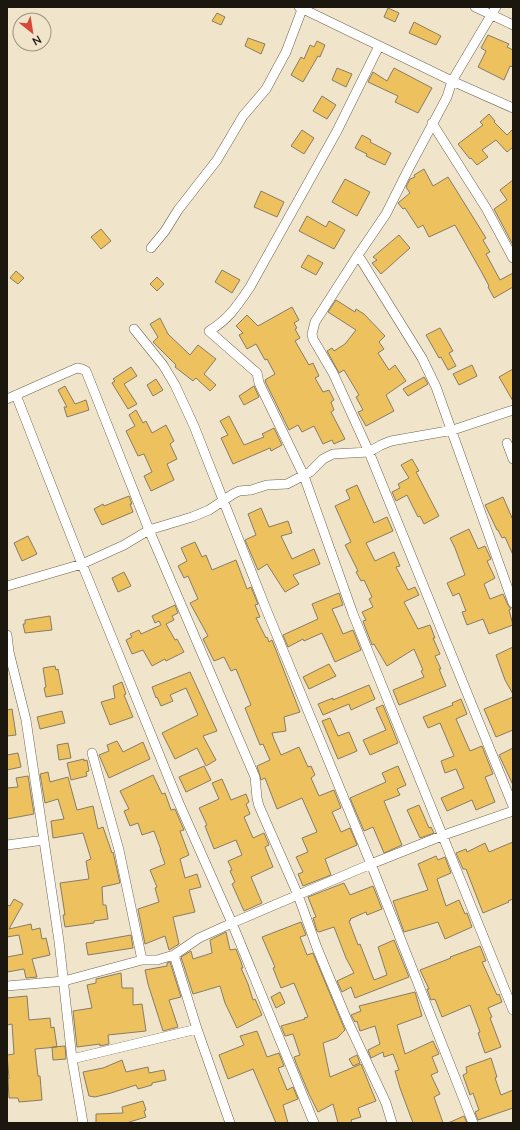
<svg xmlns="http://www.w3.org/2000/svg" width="520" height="1130" viewBox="0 0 520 1130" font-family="Mulish,sans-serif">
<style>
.building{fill:#eec15f;stroke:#877c64}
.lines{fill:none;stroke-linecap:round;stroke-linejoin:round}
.street-casing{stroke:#6f644d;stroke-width:10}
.street{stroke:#fff;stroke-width:9}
</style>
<rect width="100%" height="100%" fill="#f0e4ca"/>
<!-- building -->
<path class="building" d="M388 8 399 13 395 22 384 17Z
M217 13 225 17 221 25 212 21Z
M414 22 441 36 436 45 409 33Z
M488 35 509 44 507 47 513 50V67L510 66 504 80 478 67 486 51 481 48Z
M248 38 265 44 261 54 245 46Z
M317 41 325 45 320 57 318 56 303 82 291 75 301 57 304 59 310 45 314 47Z
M337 68 352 74 346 87 332 80Z
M394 68 432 88 418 113 395 102 398 96 368 82 373 72 387 81Z
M322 96 336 105 327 119 313 111Z
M489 114 495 121 494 122 507 135 513 129V147L507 152 496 140 482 150 488 157 477 165 471 158 470 159 458 144 483 125 480 122Z
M302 130 314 138 304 154 291 146Z
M362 135 371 140 370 142 391 153 385 165 366 156 367 154 355 148Z
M424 169 433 186 448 177 486 238 483 240 490 252 486 254 500 280 513 273V287L494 298 488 287 489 286 481 271 455 225 429 237 423 225 418 228 405 208 403 209 398 203 410 193 406 187 410 179 415 177 414 175Z
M345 179 370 192 357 216 332 202Z
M513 180V245L494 209 507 200 500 190Z
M261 191 284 202 277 217 254 207Z
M307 216 326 227 329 221 345 230 334 249 299 231Z
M101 229 111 241 101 249 91 237Z
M399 235 410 248 381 274 372 263 377 260 373 257Z
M308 255 323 263 316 275 301 267Z
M222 270 240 280 232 293 215 282Z
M16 271 24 278 18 284 10 278Z
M157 277 164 284 157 291 150 284Z
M336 300 355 312 356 309 364 314 385 336 379 342 384 349 378 353 389 370 395 365 406 381 386 395 394 411 366 426 358 412 363 410 356 397 359 395 344 370 339 373 327 351 332 348 334 351 345 344 356 330 328 312Z
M292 307 299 320 294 323 297 328 295 329 300 338 295 341 309 365 313 363 319 376 315 378 323 392 329 390 334 400 331 402 334 410 331 412 345 439 334 444 332 440 323 444 314 426 302 432 298 425 289 430 265 381 266 382 265 380 275 374 267 359 265 360 256 344 247 349 239 335 243 333 236 326 247 315 258 326Z
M160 318 168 334 190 355 198 345 216 359 204 374 216 385 210 391 196 378 193 381 175 367 176 365 153 342 158 337 150 324Z
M440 328 453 351 449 353 456 366 448 370 441 357 439 358 426 335Z
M472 365 477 376 459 385 453 374Z
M131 367 137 376 124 384 137 404 128 409 112 383 115 381 113 379Z
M513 369V401L499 377Z
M424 377 428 384 408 396 403 389Z
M156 379 163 390 153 396 147 385Z
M65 386 75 404 86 400 89 410 67 417 64 407H67L58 390Z
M254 386 259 397 244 405 239 396Z
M136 410 143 423 146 421 152 433 166 425 174 441 170 444 177 459 167 464 174 480 151 491 144 476 152 472 144 454 138 456 126 431 135 426 129 415Z
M229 416 244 445 264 437 262 434 274 428 282 445 271 451 270 448 233 464 221 438 228 435 220 421Z
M412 459 419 471 416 472 439 516 424 524 420 516 418 517 407 495 396 501 392 492 400 488 398 484 409 478 401 465Z
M357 485 374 523 387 517 393 531 366 543 375 561 394 552 400 566 396 567 408 590 415 587 419 595 404 602 418 629 430 625 435 638H433L440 654 435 656 441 669H439L446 686 399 705 393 690 424 677 421 671 423 670 414 649 387 666 374 644 372 645 364 624 363 621 366 620 362 612 373 607 369 599 372 597 364 580 361 581 356 572 358 571 345 545 351 542 335 506 350 499 346 490Z
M129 496 132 504H130L133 512 102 525 94 509 103 504 104 506Z
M503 497 513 520V555L505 537 502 538 498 530H497L485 505Z
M261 508 269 527 288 521 292 533 281 536 292 559 314 549 320 564 293 575 299 584 285 592 267 564 258 570 245 540 256 535 248 514Z
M469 529 478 549 485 546 491 559 487 561 495 578 484 584 490 599 503 594 508 605 511 609 509 610 513 625 489 634 483 619 467 625 462 612 466 611 459 593 453 596 447 583 465 575 455 548 450 538Z
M28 536 37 554 22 561 14 543Z
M195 542 202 557 206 555 212 570 236 560 247 589 251 587 258 604 255 605 260 617 256 618 266 638 267 637 269 642 272 640 300 712 284 717 286 731 272 733 274 739 281 755 299 747 308 767 311 766 315 775 311 778 319 796 334 790 341 808 332 812 341 832 350 828 357 845 325 859 331 875 303 886 298 874 303 872 296 857 308 852 302 838 317 832 302 798 277 809 265 778 261 780 257 766 270 760 263 744 260 745 245 708 251 705 236 669 231 671 224 657 214 661 203 639 208 636 190 603 198 599 188 576 184 578 178 566 187 561 181 548Z
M124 572 131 586 118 592 112 578Z
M339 593 343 605 332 609 343 634 353 630 361 650 335 662 322 633 304 641 303 639 288 647 283 635 318 619 312 604Z
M175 605 178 613 172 616 174 620 166 624 175 640 177 639 184 652 166 661 165 659 152 666 143 650 132 654 126 640 132 637 130 634 139 630 141 634 161 625 159 621 155 623 152 616Z
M50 616 52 630 25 633 23 624H25V620Z
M513 647V694L505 680 496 655Z
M329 664 336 676 309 689 303 677Z
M55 666 56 670 58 669 63 694 46 697 44 688 46 687 43 668Z
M190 672 217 731 203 736 216 760 206 766 197 748 175 759 162 733 198 715 186 688 170 695 173 701 161 706 157 697 156 698 152 687Z
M122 682 126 694 124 695 133 717 110 725 101 702 115 698 113 686Z
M369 685 375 699 351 710 349 704 323 715 318 704 333 698V700Z
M513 697V730L496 737 484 709Z
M461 699 467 714 456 719 470 751 482 746 493 774 485 777 495 802 476 810 472 800 447 811 441 798 464 788 456 769 445 773 441 761 454 756 440 723 428 728 423 717 453 705 452 703Z
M383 705 398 743 370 755 363 740 386 730 376 708Z
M12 709 16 735 7 736V710Z
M62 711 65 723 40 729 37 717Z
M330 718 338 736 349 732 357 751 338 759 322 721Z
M117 741 123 752 143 742 150 759 109 778 99 755 109 751 107 745Z
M68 743 71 758 59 760 57 745Z
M513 748V785L499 755Z
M18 753 21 767 7 770V755Z
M84 759V761L87 760 89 771 86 772 87 776 71 780 67 763Z
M204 766 211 780 186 792 179 777Z
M398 766 406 785 397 789 400 795 384 801 402 845 384 853 373 827 364 831 350 798 386 782 382 773Z
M48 772 50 782 68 777 77 810 93 806 98 829 103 827 112 853 113 852 120 883 102 887 103 905H106L108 919 94 921V923L65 927 63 915H65L60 883 89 879 86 861 91 859 83 833 53 838 51 821 64 819 58 799 45 803 40 774Z
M153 775 162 794 165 793 171 810 175 809 184 830 180 831 189 855 180 859 185 878 197 874 201 887 189 890 195 912 173 917 179 944 169 950 165 936 145 944 138 909 159 902 155 888 157 887 150 870 165 864 160 850H161L154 831 142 835 138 823 130 826 124 811 129 809 120 791Z
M28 776 34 814 7 819V788L18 787 16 778Z
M222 779 231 800 246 794 249 802 246 804 250 814 244 817 253 838 264 833 269 845 265 847 273 867 251 877 262 903 244 911 232 884 235 882 230 871 232 870 228 861 242 855 236 840 214 849 205 826 207 825 199 808 219 799 212 783Z
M419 805 429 828 431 827 434 833 420 838 407 810Z
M513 842V899L508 901 509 902 483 913 466 869H463L456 853 466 849 467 852 485 843 489 852Z
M436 856 438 860 445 857 451 873 437 879 446 906 459 900 465 914 467 913 472 927 445 939 438 922 404 932 393 901 428 890 418 864Z
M344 883 350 895 373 886 382 909 367 915 366 912 350 919 351 920 349 921 358 945 360 944 374 980 387 975 378 947 394 940 409 977 355 998 351 987 342 992 337 981 354 973 346 958 334 927 319 932 317 931 313 918 316 917 308 897Z
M14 899 23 904 9 929 31 924 32 930 40 928 42 939 46 938 50 955 32 959 37 977 26 978 24 969 7 972V957L23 954 19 935 7 937V905L10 906Z
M301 922 306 935 300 937 307 955 313 953 345 1030 337 1038 323 1043 330 1077 361 1064 376 1101 358 1108 361 1117 351 1120 352 1123H338L333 1104 318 1112 309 1094 296 1063 294 1057 300 1055 293 1034 285 1036 281 1026 305 1019 304 1018 308 1017 294 983 281 988 273 968 275 967 262 937Z
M226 932 230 950 236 949 241 962 243 968H241L248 984 253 1000 255 999 262 1015 237 1028 225 1003 220 986 193 994 181 957 191 951 193 959 212 953 210 940Z
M131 935 133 948 88 955 86 943Z
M480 946 486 961 482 962 497 995 499 994 502 1002 488 1008 492 1017 490 1018 501 1047 485 1053 478 1033 480 1032 470 1005 442 1017 435 999 431 1000 427 989H429L420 970 451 958 450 957Z
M170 962 181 997 169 1000 178 1027 163 1031 148 984 145 970 167 966V963Z
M121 973 122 988H133V1005L142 1004 146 1031 108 1035 109 1044 100 1046V1044L77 1047 73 1011 92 1008 87 985 96 983V979Z
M280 992 285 1003 276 1008 271 997Z
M415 992 422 1016 397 1025 405 1054 433 1041 439 1054 432 1057 438 1072 431 1075 440 1094 434 1097 443 1123H413L400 1088 395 1071 399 1070 393 1054 384 1057 383 1052 371 1058 368 1050 380 1044 375 1026 360 1031 357 1021 355 1022 351 1015 361 1011 359 1006Z
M27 996 29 1020 50 1018 51 1028 54 1027 57 1047 35 1049 38 1076H40L42 1100 19 1102 18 1098H9L8 1079 9 1078 7 1055 14 1054 12 1024 7 1025V998Z
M257 1031 267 1057 279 1053 284 1066 278 1068 287 1090 293 1087 298 1099 283 1105 288 1123H276L253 1069 228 1079 219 1055 244 1045 240 1036Z
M65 1046 66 1059 53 1060 52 1047Z
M357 1055 360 1063 353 1066 349 1059Z
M491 1058 497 1077 495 1078 501 1095 513 1090V1108L478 1120 475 1112 479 1110 473 1093 470 1095 463 1075 467 1073 466 1067Z
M122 1060 126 1072 148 1067 149 1073 164 1070 166 1080 152 1083V1085L138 1089 136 1085 111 1093 95 1097 89 1096 83 1072 103 1068Z
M143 1101 146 1110 144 1111 146 1117 126 1123H96V1114L123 1113 122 1107Z
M464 1116 467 1123H448Z"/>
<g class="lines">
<!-- street casing -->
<g class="street-casing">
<path id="street" d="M299 7 452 81 513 108
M475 7 513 25
M496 7 452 81 447 97 408 170 386 214 358 255 315 322 312 334 313 339 333 373 369 452 513 806
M379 46 337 131 250 287C237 306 229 319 209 331L257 373 259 383 304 476 353 614 513 1010
M432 123 486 208 513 258
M151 248 165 231 178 210 217 160 243 116 266 89 286 52 303 7
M358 255 422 358 436 387 513 603
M134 329 163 365 175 385 194 426 266 609 371 864 473 1123
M16 395 82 564 178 801 232 923 314 1123
M7 399 77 368 82 369 86 371 149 530 255 777 257 798 259 806 298 895 317 948 347 1020 386 1103 392 1123
M507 443 513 459
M7 586 82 564 124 545 149 530 192 517 209 510 233 494 239 491 251 490 267 485 287 484 310 472 323 459 333 454 369 452 381 445 391 441 453 430 513 410
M7 635 9 652 26 720 59 941 72 1059 83 1123
M92 753 119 850 142 960
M7 845 44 840
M174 955 197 1029 230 1123
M7 986 64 981 142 960H157L174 955 199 938 232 923 371 864 444 835 513 811
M72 1059 197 1029"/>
</g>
<!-- street -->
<use href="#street" class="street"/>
</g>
<!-- border -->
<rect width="520" height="1130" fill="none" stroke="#1b170e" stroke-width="16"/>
<!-- north arrow -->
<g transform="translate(32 32) rotate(150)"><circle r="19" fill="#f0e4ca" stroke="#9b927f"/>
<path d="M0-3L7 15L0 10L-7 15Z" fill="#d64936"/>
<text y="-6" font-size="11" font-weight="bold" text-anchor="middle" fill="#1b170e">N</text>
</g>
</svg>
